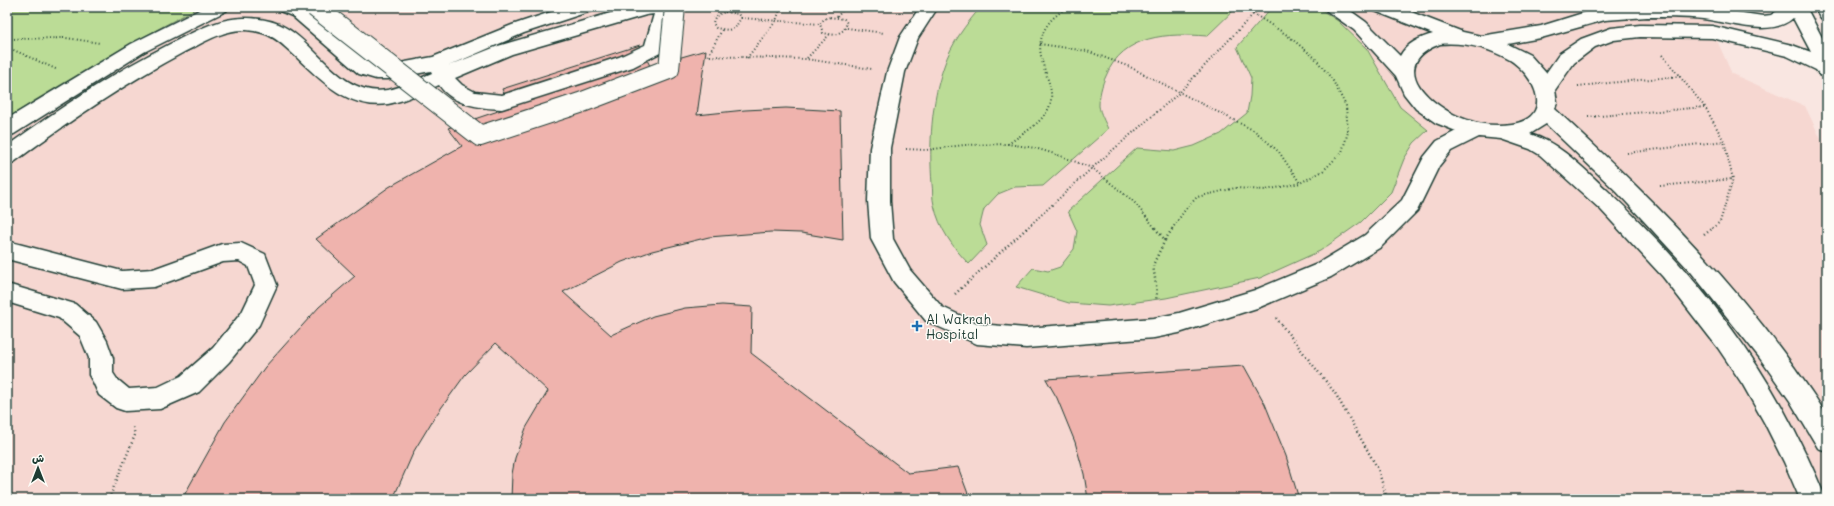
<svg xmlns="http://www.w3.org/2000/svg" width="1834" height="506" viewBox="0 0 1834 506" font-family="Mali,'Playpen Sans Arabic',sans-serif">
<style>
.built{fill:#f6d7d1}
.green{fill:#bbdc96;stroke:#6d8c65}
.building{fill:#efb3ad;stroke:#1f3d34}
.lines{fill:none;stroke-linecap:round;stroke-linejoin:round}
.minor-casing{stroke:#1f3d34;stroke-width:3}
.path-far1{stroke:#1f3d34;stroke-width:2;stroke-dasharray:1 2.5;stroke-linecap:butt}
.path{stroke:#1f3d34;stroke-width:2.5;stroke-dasharray:1 3;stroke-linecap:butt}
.minor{fill:#fdfcf7;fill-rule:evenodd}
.minor-bridge-casing{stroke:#1f3d34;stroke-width:22;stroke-linecap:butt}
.minor-bridge{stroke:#fdfcf7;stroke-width:20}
.poi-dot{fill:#1f6fb2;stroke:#fdfcf7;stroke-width:1.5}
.labels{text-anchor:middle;stroke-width:3;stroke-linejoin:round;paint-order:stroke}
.poi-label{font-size:13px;fill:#1f3d34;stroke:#fdfcf7;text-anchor:start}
</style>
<rect width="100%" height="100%" fill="#f9e6e1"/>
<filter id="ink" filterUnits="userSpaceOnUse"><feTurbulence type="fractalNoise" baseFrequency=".025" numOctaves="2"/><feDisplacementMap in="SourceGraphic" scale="8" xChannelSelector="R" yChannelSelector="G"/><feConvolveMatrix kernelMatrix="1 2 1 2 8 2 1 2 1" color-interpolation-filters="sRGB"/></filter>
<g filter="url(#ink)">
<!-- built -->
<path class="built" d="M7 7H1702L1732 74 1805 106 1827 152V499H7Z"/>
<!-- green -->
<path class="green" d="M7 7H199L121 49 34 101 7 119Z
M981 7H1237L1207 36C1168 33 1123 34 1106 76 1102 84 1099 96 1099 106 1100 113 1105 122 1108 129L1043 186 1015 187 998 194 984 209 980 225 987 245 969 264C953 248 939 228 934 205 932 198 933 190 932 184 929 146 931 102 944 66 951 44 966 24 981 7Z
M1272 7H1317L1338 21 1367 49 1400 107 1428 130 1414 143 1404 159 1391 192 1361 222 1320 251 1260 278 1166 298 1108 306 1069 303 1016 287 1033 268 1048 271 1060 267 1074 249 1077 231 1068 211 1137 148 1174 151 1194 146 1221 134 1247 113 1250 96 1251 78 1237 47Z"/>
<!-- building -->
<path class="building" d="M640 45 650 66 706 50 697 115 745 110 786 108 840 111 843 240 801 233 771 232 709 237 652 251 622 262 563 292 611 335 653 316 685 308 722 305 752 307 751 353 908 473 958 467 970 499H511L512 474 515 458 526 428 548 391 496 343 465 375 434 418 414 451 393 499H182L225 422 265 367 319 307 355 276 316 239 389 187 462 146 448 128 510 107 502 89Z
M1244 366 1265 404 1286 456 1299 499H1088L1084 474 1075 442 1057 398 1046 379Z"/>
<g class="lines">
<!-- minor casing -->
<g class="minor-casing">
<path id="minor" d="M205 7H229L226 11 144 52 14 134 7 136V119L131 44Z
M277 7 304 8 373 64 389 65 433 57 512 25 566 7H594L591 11 524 33 448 66 498 46 631 7H674L668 32 660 53 633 67 502 109C480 108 452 105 439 85 423 92 405 101 388 104 347 110 320 79 293 54 277 39 269 32 246 30 224 29 203 43 184 52 124 84 68 122 14 162L7 165V146C58 109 111 74 168 45 192 33 217 18 244 18 258 18 276 21 288 29 320 49 343 97 387 90 402 88 418 79 432 73L431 71 389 79H376L359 74 292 16 280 11ZM654 14 645 45 619 57 502 95 475 92 462 85 455 78 512 54 646 15Z
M920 7H938L918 38 905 72 896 118 890 148V201L893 239 910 270 942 307 979 324 1026 328 1154 318 1179 313 1255 290 1315 265 1365 235 1402 200 1424 157 1437 141 1456 131 1436 123 1416 109 1404 94 1396 76 1354 30 1327 11 1324 7H1345L1366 22 1400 56C1407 43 1419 38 1433 34L1375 11 1372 7H1398L1463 32 1481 36 1541 26 1586 12 1616 7H1702L1763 16 1771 15 1783 7H1806L1827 47V77L1820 75 1816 70 1787 56 1712 38 1640 37 1614 40 1595 47 1574 63 1555 90 1557 102 1555 109C1642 189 1725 271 1794 367 1801 377 1824 408 1827 418 1829 428 1827 441 1827 451L1818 448 1790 401 1759 357 1691 272 1617 192 1546 124 1530 134C1560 143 1584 169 1607 190 1675 254 1738 327 1783 409 1799 438 1813 468 1826 499H1800L1784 462 1765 424 1743 385 1718 348 1663 277 1601 210 1540 155 1530 149 1501 139 1479 137 1451 151 1439 166 1417 211 1381 247 1331 277 1260 307 1179 333 1154 338 1026 348 977 344 926 321 894 282 871 239 868 201 870 148 887 72 900 37ZM1647 17C1665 17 1684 17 1703 19 1729 22 1771 38 1793 18L1811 52 1792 45 1712 26 1640 25 1611 28 1581 39 1560 53 1546 73 1530 55 1508 44 1541 38 1605 20ZM1440 44C1464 42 1489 48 1510 60 1535 76 1555 117 1512 124 1498 126 1481 125 1467 120 1433 109 1383 66 1440 44Z
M1814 7H1827V20L1821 18Z
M7 241 122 271 153 269 222 244 241 243 265 254 277 285 259 325 229 362 199 392 160 409 125 411 116 408 99 395 93 382 89 375V358L80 336 59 318 7 302V284L75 304 96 322 107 341 113 358V373L117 379 129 389 158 387 181 376 213 348 242 312 255 285 248 266 239 261 223 262 154 287 122 289 7 259Z"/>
</g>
<!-- path-far1 -->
<path class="path-far1" d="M725 12 738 14 741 18 735 28 728 30 716 28 713 23C714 16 719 14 725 12Z
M830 17 844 19 847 23 844 30 835 35 823 33 820 24 824 19Z
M837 17 845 7
M741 18 820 24
M847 28 884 33
M722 30 708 56 806 59 872 69
M7 39 66 38 100 43
M1040 44 1087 51 1130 67 1255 131 1279 152 1300 183
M7 47 58 70
M1662 55 1705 107 1724 141 1733 179 1720 222 1711 229
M747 58 776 21 781 7
M807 58 829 35
M1578 86 1681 76
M1588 117 1704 107
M1008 144C1021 135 1037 126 1046 113 1065 85 1024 59 1048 24 1053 17 1060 13 1066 7
M906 149 926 150 964 145 1008 144 1035 148 1058 155 1092 168 1134 202 1156 229
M1627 153 1724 141
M1660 186 1733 179
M1026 229 1092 168 1179 93 1260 7
M1172 229 1185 210 1197 197 1235 188 1266 190 1300 183 1323 171 1342 152 1348 132 1346 106 1332 79 1314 57 1287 35 1254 14 1234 7"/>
<!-- path -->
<path class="path" d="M1155 228 1165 240 1153 265 1157 292 1156 301
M1704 235 1713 228
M1165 240 1173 228
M955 294 1027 228
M1276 318 1335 393 1378 469 1387 499
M109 499 135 435 133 427"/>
<!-- minor -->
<use href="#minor" class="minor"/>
<!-- minor-bridge casing -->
<g class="minor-bridge-casing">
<path id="minor-bridge" d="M315 7 480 136 580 103 669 69 675 7"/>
</g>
<!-- minor-bridge -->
<use href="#minor-bridge" class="minor-bridge"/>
</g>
</g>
<!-- markers -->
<path class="poi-dot" d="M915 320h4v4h4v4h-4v4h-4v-4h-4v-4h4z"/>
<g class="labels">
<!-- poi labels -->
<g class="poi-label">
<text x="926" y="324">Al Wakrah<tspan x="926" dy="15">Hospital</tspan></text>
</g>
</g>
<!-- margin -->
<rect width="1834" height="506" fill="none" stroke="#fdfcf7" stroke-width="24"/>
<rect x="12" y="12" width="1810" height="482" fill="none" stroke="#1f3d34" stroke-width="1.5" filter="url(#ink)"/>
<!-- north arrow -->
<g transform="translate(38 468)" stroke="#fdfcf7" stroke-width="3" paint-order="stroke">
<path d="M0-3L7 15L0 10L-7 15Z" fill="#1f3d34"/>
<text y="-6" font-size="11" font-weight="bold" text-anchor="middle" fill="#1f3d34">ش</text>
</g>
</svg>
